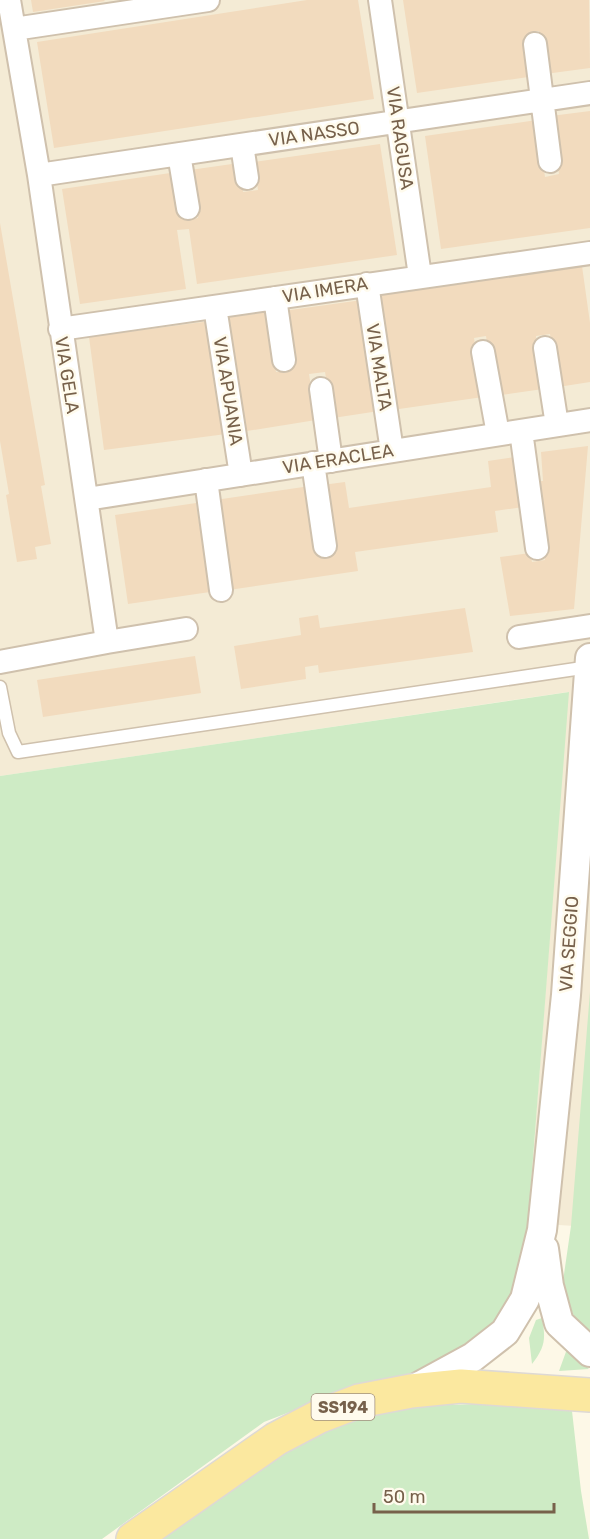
<svg xmlns="http://www.w3.org/2000/svg" width="590" height="1539" viewBox="0 0 590 1539" font-family="Rubik,sans-serif">
<style>
.residential{fill:#f4ebd5}
.green{fill:#ceebc5}
.building{fill:#f2dbbe}
.lines{fill:none;stroke-linecap:round;stroke-linejoin:round}
.service-casing{stroke:#cfc1ad;stroke-width:15}
.minor-casing{stroke:#cfc1ad;stroke-width:26}
.tertiary-casing{stroke:#cfc1ad;stroke-width:32}
.primary-casing{stroke:#ded9d4;stroke-width:36}
.service{stroke:#fff;stroke-width:12}
.minor{stroke:#fff;stroke-width:22}
.tertiary{stroke:#fff;stroke-width:28}
.primary{stroke:#fbe89f;stroke-width:33}
.labels{text-anchor:middle;stroke-width:5;stroke-linejoin:round;paint-order:stroke}
.shield{fill:#fffbed;stroke:#a08f7c;stroke-width:1.5}
.shield-label{font-size:16px;font-weight:bold;fill:#77614b}
.street-label{font-size:18px;fill:#77614b;stroke:#fffbed}
</style>
<rect width="100%" height="100%" fill="#fdf8e7"/>
<!-- residential -->
<path class="residential" d="M0 0H590V1227L528 1223 568 692 0 776Z"/>
<!-- green -->
<path class="green" d="M569 692 528 1223 521 1267 513 1300 493 1328 424 1372 344 1391 264 1422 102 1539H0V776Z
M590 992V1339L576 1321 562 1288 571 1226Z
M542 1318C546 1339 545 1347 532 1364L529 1338 536 1320Z
M567 1349 589 1369 559 1371Z
M476 1404 572 1411 581 1491 589 1539H159L288 1448 336 1425 378 1413 420 1406Z"/>
<!-- building -->
<path class="building" d="M31 0H104L105 1 33 12Z
M307 0H358L374 99 54 148 37 42Z
M403 0H589L590 68 545 74 539 31 529 32 535 76 417 93Z
M590 111V228L441 249 425 136 537 120 545 177 559 174 551 116Z
M380 144 397 255 197 284 189 229 177 230 186 289 80 304 62 189 177 172 184 220 198 218 190 170 239 163 243 192 258 190 254 162Z
M0 223 45 485 41 486 51 544 35 547 37 559 17 562 6 495 9 494 0 441Z
M582 266 590 323V382L558 387 550 334 536 336 543 389 495 396 486 336 474 338 483 397 392 410 375 296Z
M362 300 379 411 333 418 325 372 309 374 316 420 241 432 224 318 268 312 276 372 293 369 283 311Z
M211 321 226 434 104 450 89 337Z
M588 446 574 609 510 616 500 557 530 553 532 562 545 560 540 481H543L541 452Z
M515 457 523 507 495 511 498 532 355 552 358 571 229 590 215 500 310 486 321 558 332 557 322 485 345 482 349 508 491 487 488 461Z
M196 503 210 592 128 604 115 515Z
M465 608 473 652 319 673 318 665 305 667 306 679 241 689 234 646 301 635 299 618 318 615 320 628Z
M195 656 201 693 43 717 37 680Z"/>
<g class="lines">
<!-- service casing -->
<g class="service-casing">
<path id="service" d="M0 687 9 733 18 752 589 667"/>
</g>
<!-- minor casing -->
<g class="minor-casing">
<path id="minor" d="M380 0 420 276
M14 29 208 0
M535 44 550 161
M242 145 247 178
M179 154 188 208
M39 175 590 93
M367 284 392 451
M275 298 284 360
M215 307 241 475
M60 329 590 253
M545 348 557 425
M483 352 498 434
M321 389 331 461
M521 431 537 548
M313 463 325 546
M206 480 221 590
M87 499 590 420
M519 637 590 626
M107 642 186 629
M0 662 107 642 39 175 9 0"/>
</g>
<!-- tertiary casing -->
<g class="tertiary-casing">
<path id="tertiary" d="M544 1249 549 1286 559 1323 590 1352
M418 1387 473 1357 505 1332 525 1299 542 1230 566 995 590 658"/>
</g>
<!-- primary casing -->
<g class="primary-casing">
<path id="primary" d="M133 1539 276 1439 320 1416 359 1401 411 1391 461 1386 590 1395"/>
</g>
<!-- service -->
<use href="#service" class="service"/>
<!-- minor -->
<use href="#minor" class="minor"/>
<!-- tertiary -->
<use href="#tertiary" class="tertiary"/>
<!-- primary -->
<use href="#primary" class="primary"/>
</g>
<g class="labels">
<!-- shield labels -->
<rect class="shield" x="311.5" y="1394" width="63" height="26" rx="4.5"/>
<g class="shield-label">
<text x="343" y="1413">SS194</text>
</g>
<!-- street labels -->
<g class="street-label">
<text transform="translate(314 134) rotate(-8)" y="6">VIA NASSO</text>
<text transform="translate(400 138) rotate(82)" y="6">VIA RAGUSA</text>
<text transform="translate(325 290) rotate(-9)" y="6">VIA IMERA</text>
<text transform="translate(379 367) rotate(81)" y="6">VIA MALTA</text>
<text transform="translate(67 375) rotate(81)" y="6">VIA GELA</text>
<text transform="translate(228 391) rotate(81)" y="6">VIA APUANIA</text>
<text transform="translate(338 459) rotate(-9)" y="6">VIA ERACLEA</text>
<text transform="translate(569 944) rotate(-86)" y="6">VIA SEGGIO</text>
</g>
</g>
<!-- scale -->
<path d="M374 1503v9h180v-9" fill="none" stroke="#77614b" stroke-width="3"/>
<text x="383" y="1503" font-size="18" fill="#77614b" stroke="#fffbed" stroke-width="4.5" paint-order="stroke">50 m</text>
</svg>
